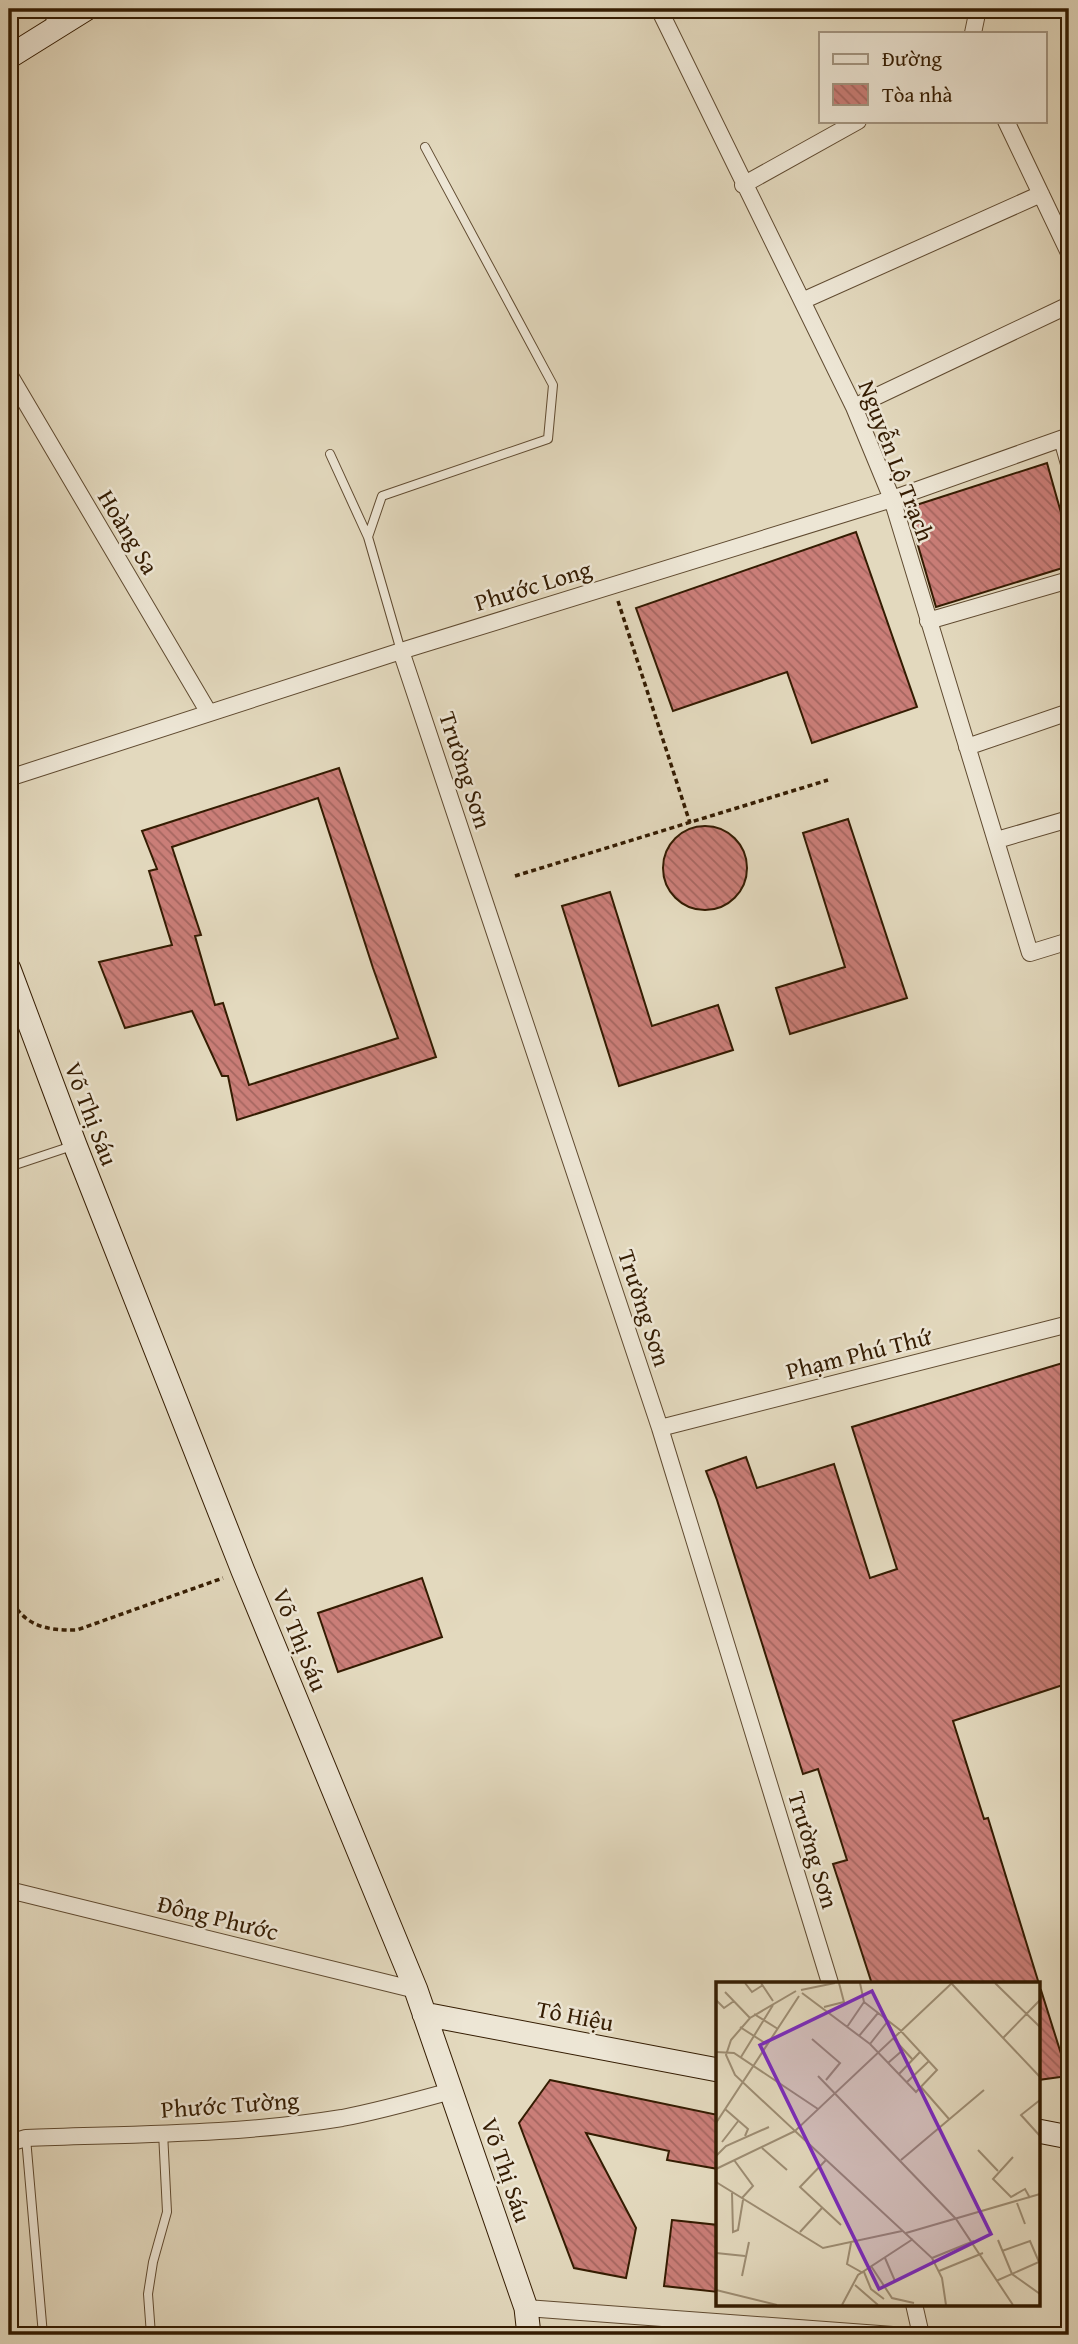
<svg xmlns="http://www.w3.org/2000/svg" width="1078" height="2344" viewBox="0 0 1078 2344" font-family="'Gentium Book Plus',serif">
<style>
.building{fill:url(#building-back-hatch);stroke:#341c02;stroke-width:2;fill-rule:evenodd}
.lines{fill:none;stroke-linecap:round;stroke-linejoin:round}
.lane-casing{stroke:#604b31;stroke-width:10}
.street-casing{stroke:#604b31;stroke-width:18}
.secondary-casing{stroke:#341c02;stroke-width:25}
.path{stroke:#341c02;stroke-width:3.5;stroke-dasharray:5 3.5;stroke-linecap:butt}
.lane{stroke:#ede6d5;stroke-width:8}
.street{stroke:#ede6d5;stroke-width:16}
.secondary{stroke:#ede6d5;stroke-width:23}
.labels{text-anchor:middle;stroke-width:5;stroke-linejoin:round;paint-order:stroke}
.street-label{font-size:24px;fill:#341c02;stroke:#ede6d5}
.inset-road{fill:none;stroke:#9d8d73;stroke-width:2}
.view{fill:#7b2cbf;fill-opacity:0.15;stroke:#7b2cbf;stroke-width:3.5}
.inset-edge{fill:none;stroke:#341c02;stroke-width:3.5}
</style>
<defs>
<pattern id="building-back-hatch" width="6" height="6" patternUnits="userSpaceOnUse" patternTransform="scale(1.75)"><rect width="6" height="6" fill="#ca7e78"/><path d="M-1 5l2 2M0 0l6 6M5-1l2 2" fill="none" stroke="#a56660"/></pattern>
</defs>
<rect width="100%" height="100%" fill="#e3d9be"/>
<filter id="stains"><feTurbulence type="fractalNoise" baseFrequency=".00286" numOctaves="4"/><feColorMatrix values="0 0 0 0 .2 0 0 0 0 .09 0 0 0 0 .02 0 0 0 .5 -.17"/></filter>
<radialGradient id="worn" r=".72"><stop offset=".6" stop-color="#630" stop-opacity="0"/><stop offset="1" stop-color="#630" stop-opacity=".3"/></radialGradient>
<!-- building -->
<path class="building" d="M1047 463 1069 541V566L936 607 907 508Z
M856 532 917 707 812 743 787 672 673 711 636 608Z
M339 768 436 1057 237 1120 228 1076H222L192 1011 125 1028 99 962 172 945 149 871 157 869 142 831ZM318 798 373 968 398 1038 249 1085 223 1003 215 1005 195 936 201 935 172 847Z
M848 819 907 998 790 1034 776 988 845 967 803 833Z
M663 868a42 42 0 1 1 84 0a42 42 0 1 1-84 0Z
M610 892 652 1026 718 1005 733 1050 619 1086 562 906Z
M1069 1361V1683L953 1721 984 1819 988 1818 1039 1984H872L833 1864 847 1860 818 1769 803 1774 717 1500 706 1471 746 1457 757 1488 834 1464 870 1578 897 1569 852 1427Z
M422 1578 442 1637 338 1672 318 1613Z
M1041 1990 1068 2076 1038 2080V1991Z
M550 2080 718 2115V2169L667 2160 669 2151 586 2133 636 2228 626 2278 574 2268 519 2123Z
M672 2220 718 2225V2292L664 2286Z"/>
<g class="lines">
<!-- lane casing -->
<g class="lane-casing">
<path id="lane" d="M330 454 368 537 401 651
M368 537 382 496 548 439 553 385 425 147
M9 1167 72 1146
M26 2138 43 2335
M151 2335 148 2294 153 2262 167 2212 163 2132"/>
</g>
<!-- street casing -->
<g class="street-casing">
<path id="street" d="M49 9 60 25
M659 9 854 407 892 499 1030 953 1069 941
M973 33 978 9
M1006 121 1069 253
M743 185 858 121
M802 301 1041 194
M9 374 209 713
M854 407 1069 305
M1062 439 1069 464
M928 621 1069 580
M401 651 660 1428 830 1983
M967 747 1069 712
M9 778 401 651 892 499 1069 436
M997 840 1069 819
M660 1428 1069 1324
M9 1890 416 1990
M9 2143 26 2138C131 2134 238 2135 342 2118 379 2111 415 2101 451 2091
M914 2304 921 2335
M526 2308 893 2335"/>
</g>
<!-- secondary casing -->
<g class="secondary-casing">
<path id="secondary" d="M9 57 86 9
M9 969 75 1145 243 1571 416 1990 526 2308 529 2335
M424 2014 718 2070
M1038 2131 1069 2137"/>
</g>
<!-- path -->
<path class="path" d="M618 601 690 823
M515 876 828 780
M9 1594C21 1625 45 1631 77 1630L223 1578"/>
<!-- lane -->
<use href="#lane" class="lane"/>
<!-- street -->
<use href="#street" class="street"/>
<!-- secondary -->
<use href="#secondary" class="secondary"/>
</g>
<g class="labels">
<!-- street labels -->
<g class="street-label">
<text transform="translate(896 461) rotate(69)" y="8">Nguyễn Lộ Trạch</text>
<text transform="translate(128 532) rotate(59)" y="8">Hoàng Sa</text>
<text transform="translate(533 586) rotate(-17)" y="8">Phước Long</text>
<text transform="translate(465 770) rotate(72)" y="8">Trường Sơn</text>
<text transform="translate(91 1114) rotate(69)" y="8">Võ Thị Sáu</text>
<text transform="translate(644 1308) rotate(72)" y="8">Trường Sơn</text>
<text transform="translate(859 1354) rotate(-14)" y="8">Phạm Phú Thứ</text>
<text transform="translate(300 1640) rotate(68)" y="8">Võ Thị Sáu</text>
<text transform="translate(813 1850) rotate(73)" y="8">Trường Sơn</text>
<text transform="translate(218 1918) rotate(14)" y="8">Đông Phước</text>
<text transform="translate(575 2016) rotate(11)" y="8">Tô Hiệu</text>
<text transform="translate(230 2105) rotate(-4)" y="8">Phước Tường</text>
<text transform="translate(506 2170) rotate(71)" y="8">Võ Thị Sáu</text>
</g>
</g>
<!-- overview -->
<g transform="translate(716 1982)">
<rect width="324" height="324" fill="#e3d9be"/>
<path class="inset-road" d="M29 1 36 10 47 3M45 1 57 19M235 1 324 95M279 1 324 45M85 8 119 1M80 9 34 36 15 58 10 73 19 93 79 149 236 1M9 10 34 36M86 11 154 62 200 110 221 88 184 48 148 20 144 1M0 18 8 26 18 19M108 25 128 20 123 1M38 32 62 47M24 45 52 63M131 45 148 20M143 54 162 31M177 56 197 78M287 56 324 18M96 57 124 81 110 98M154 62 172 39M0 70 18 71 102 127M25 75 57 23M172 81 188 67M183 92 204 70M102 94 240 237 297 323M191 100 213 79M205 105 233 137M324 118 305 133 324 154M9 127 32 147 29 154M0 141 83 14M6 160 23 138M46 166 71 188M262 168 282 189M0 174 10 164 53 145M297 175 277 197 295 215 309 207 314 216M18 178 37 204 26 216M110 178 84 205 125 243M185 178 268 108M0 187 79 149 216 276 226 296 230 323M0 200 107 266 186 249M16 211 17 250 22 248 27 218M301 221 309 242M84 250 106 226M190 251 324 212M282 258 296 292 324 312M135 261 131 282 147 291M0 271 29 274M169 276 179 299M216 276 258 259M155 284 176 316 198 321M223 289 267 271M148 290 155 307 168 317M26 294 33 260M280 299 323 280 314 259 286 269M139 303 162 323M0 308 61 323M126 323 142 293 197 257"/>
<path class="view" d="M156 9 275 252 163 307 44 63Z"/>
<rect width="324" height="324" class="inset-edge"/>
</g>
<!-- margin -->
<rect width="1078" height="2344" fill="none" stroke="#e3d9be" stroke-width="35"/>
<rect x="10" y="10" width="1057" height="2323" fill="none" stroke="#341c02" stroke-width="3.5"/>
<rect x="18" y="18" width="1043" height="2309" fill="none" stroke="#341c02" stroke-width="2"/>
<!-- legend -->
<rect x="819" y="32" width="228" height="91" fill="#ede6d5" stroke="#a39581" stroke-width="2"/>
<rect x="833" y="54" width="35" height="10" fill="#ede6d5" stroke="#a39581" stroke-width="2"/>
<text x="882" y="66" font-size="21" fill="#341c02">Đường</text>
<rect x="833" y="84" width="35" height="21" fill="url(#building-back-hatch)" stroke="#a39581" stroke-width="2"/>
<text x="882" y="102" font-size="21" fill="#341c02">Tòa nhà</text>
<rect width="100%" height="100%" filter="url(#stains)"/>
<rect width="100%" height="100%" fill="url(#worn)"/>
</svg>
